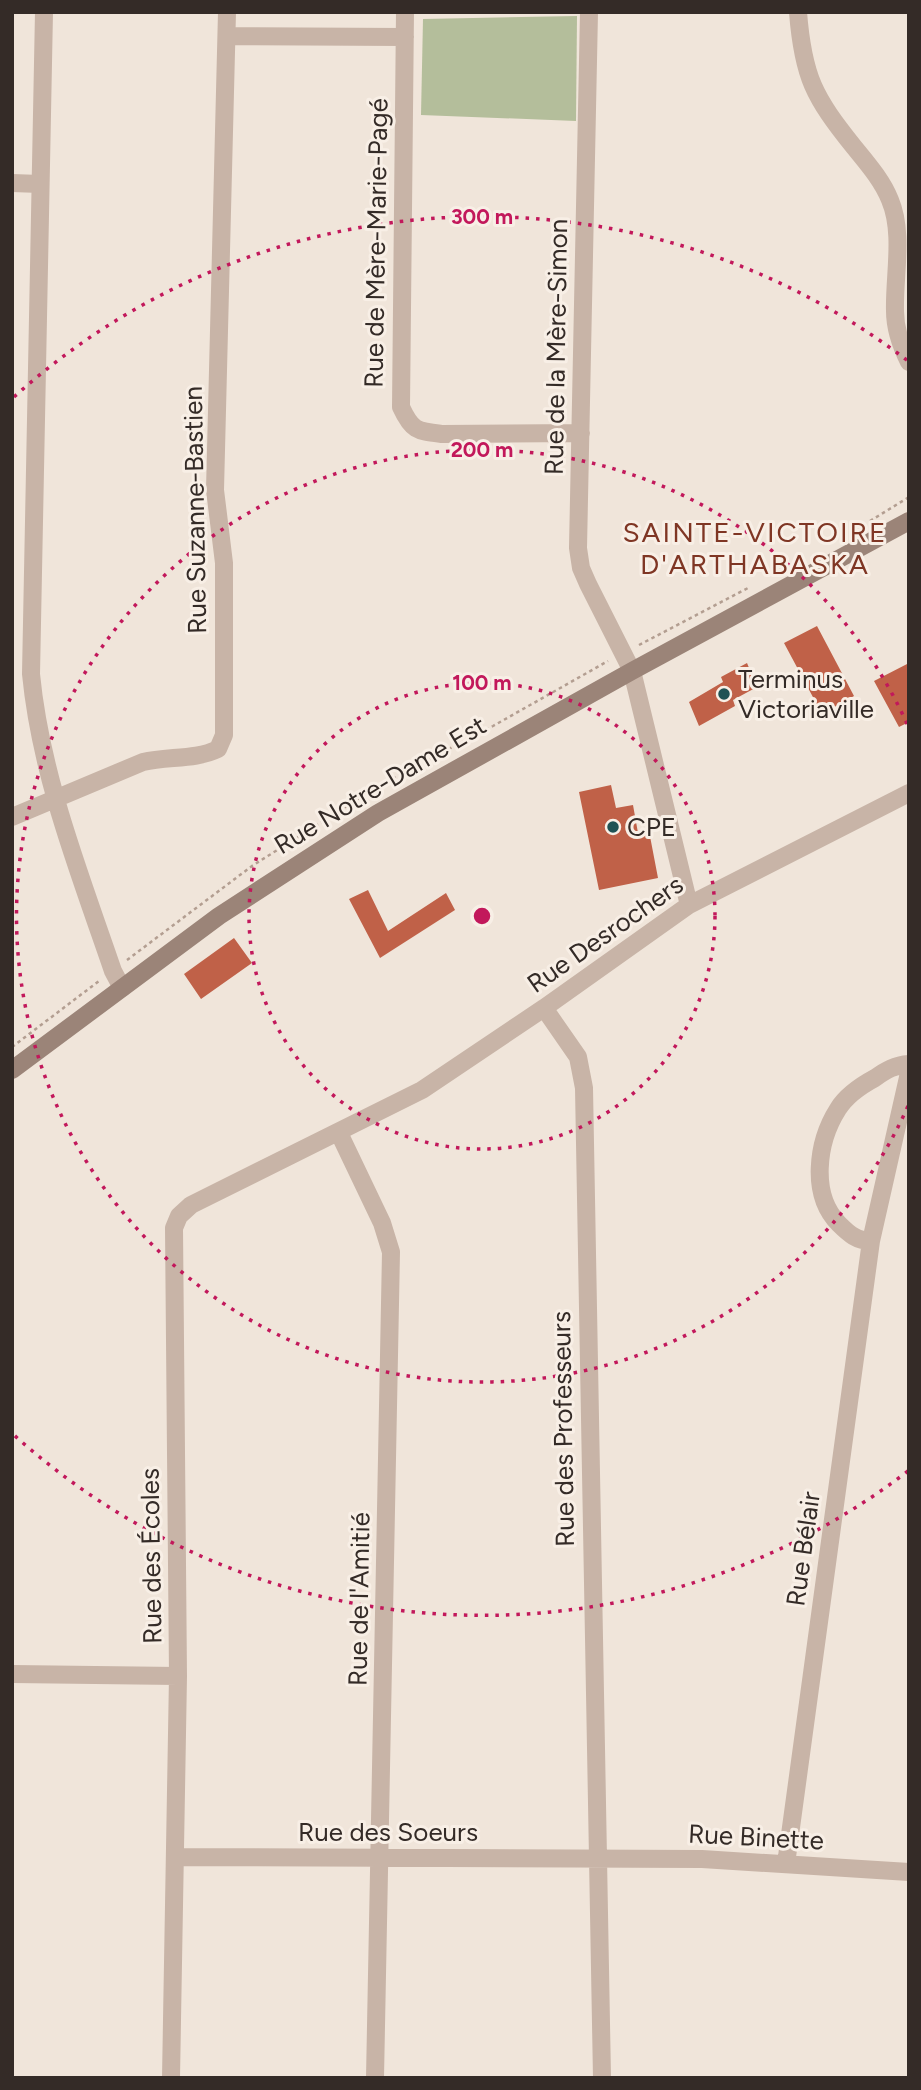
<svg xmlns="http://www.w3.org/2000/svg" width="921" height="2090" viewBox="0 0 921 2090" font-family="Figtree,sans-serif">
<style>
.green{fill:#b4be9b}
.building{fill:#c06148}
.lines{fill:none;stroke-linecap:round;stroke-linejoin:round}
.path{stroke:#b39e91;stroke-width:2.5;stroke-dasharray:3.5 3.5;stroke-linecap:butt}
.street{stroke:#c8b4a7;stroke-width:18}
.secondary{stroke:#9b8478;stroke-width:18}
.ring{fill:none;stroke:#c2185b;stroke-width:3.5;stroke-dasharray:3.5 7}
.poi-dot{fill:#1f5254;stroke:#f8efe6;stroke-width:2.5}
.labels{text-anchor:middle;stroke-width:6;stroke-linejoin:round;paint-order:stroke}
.street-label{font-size:26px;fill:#342b27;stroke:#f8efe6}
.poi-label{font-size:26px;fill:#342b27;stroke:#f8efe6;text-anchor:start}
.neighbourhood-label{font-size:28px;letter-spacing:2px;fill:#7f3624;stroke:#f8efe6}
.centre{fill:#c2185b;stroke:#f8efe6;stroke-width:3.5}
.ring-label{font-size:21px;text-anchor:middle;font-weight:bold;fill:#c2185b;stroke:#f8efe6;stroke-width:6;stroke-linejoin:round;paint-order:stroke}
</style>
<rect width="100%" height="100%" fill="#f0e5da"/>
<!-- green -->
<path class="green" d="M577 16 576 121 421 115 423 19Z"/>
<!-- building -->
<path class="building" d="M817 626 854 696 822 714 784 643Z
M747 663 757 687 733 700 735 706 699 726 689 702 723 682 721 677Z
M909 663V722L899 727 874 681Z
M611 785 616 808 633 805 638 833 649 831 658 878 599 890 579 792Z
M368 890 388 931 446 893 455 910 380 958 349 899Z
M234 938 252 963 201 999 184 974Z"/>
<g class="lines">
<!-- path -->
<path class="path" d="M870 521 909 497
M639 645 748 588
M127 960 252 866 380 785 493 726 608 661
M12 1047 99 981"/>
<!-- street -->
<path class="street" d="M44 12 31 674C41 777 80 874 113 971L122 988
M405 12 401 407C412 431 417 431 442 434L581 433
M589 12 578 548 581 568 588 584 632 671 689 905
M798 12C803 77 814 97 854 147 867 163 882 180 890 200 904 233 894 276 895 311 895 329 901 346 909 362
M227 36 405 37
M12 183 40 184
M12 817 143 762C168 756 195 760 218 749L224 735V563L215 490 227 12
M544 1008 578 1057 584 1088C588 1418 598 1748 602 2078
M339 1133 382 1223 391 1252 375 2078
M871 1241C857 1241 849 1234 839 1224 810 1195 817 1142 838 1109 846 1096 862 1085 875 1078 886 1070 895 1065 909 1064
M12 1674 178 1676
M176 1857 702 1859 909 1872
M786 1864 871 1241 909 1073
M171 2078 178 1676 174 1228 179 1216 191 1205 422 1090 544 1008 689 905 909 793"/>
<!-- secondary -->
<path class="secondary" d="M12 1070 219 916 378 813 632 671 909 521"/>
</g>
<!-- distance rings -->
<g class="ring">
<circle cx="482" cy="916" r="233"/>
<path d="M908 1106A466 466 0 1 1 908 726"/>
<path d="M908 1471A699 699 0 0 1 14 1435M14 397A699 699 0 0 1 908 361"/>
</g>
<!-- markers -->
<g class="poi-dot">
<circle cx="724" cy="694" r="7"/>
<circle cx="613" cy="827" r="7"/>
</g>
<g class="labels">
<!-- street labels -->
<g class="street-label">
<text transform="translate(376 243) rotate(-89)" y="9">Rue de Mère-Marie-Pagé</text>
<text transform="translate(556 347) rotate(-89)" y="9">Rue de la Mère-Simon</text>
<text transform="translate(195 510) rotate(-91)" y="9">Rue Suzanne-Bastien</text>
<text transform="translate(380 785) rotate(-31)" y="9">Rue Notre-Dame Est</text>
<text transform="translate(605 934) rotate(-35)" y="9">Rue Desrochers</text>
<text transform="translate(563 1429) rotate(-91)" y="9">Rue des Professeurs</text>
<text transform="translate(803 1549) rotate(-82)" y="9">Rue Bélair</text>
<text transform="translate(151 1556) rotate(-91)" y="9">Rue des Écoles</text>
<text transform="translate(359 1599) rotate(-89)" y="9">Rue de l'Amitié</text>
<text x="388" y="1841">Rue des Soeurs</text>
<text transform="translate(756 1837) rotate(3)" y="9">Rue Binette</text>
</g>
<!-- poi labels -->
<g class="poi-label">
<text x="738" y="688">Terminus<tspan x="738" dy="30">Victoriaville</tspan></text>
<text x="627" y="836">CPE</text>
</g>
<!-- neighbourhood labels -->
<g class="neighbourhood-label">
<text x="755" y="542">SAINTE-VICTOIRE<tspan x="755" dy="32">D'ARTHABASKA</tspan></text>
</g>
</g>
<circle cx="482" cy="916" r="10" class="centre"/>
<g class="ring-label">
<text x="482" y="224">300 m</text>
<text x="482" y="457">200 m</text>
<text x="482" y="690">100 m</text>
</g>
<!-- border -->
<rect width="921" height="2090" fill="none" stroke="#342b27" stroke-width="28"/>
</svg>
